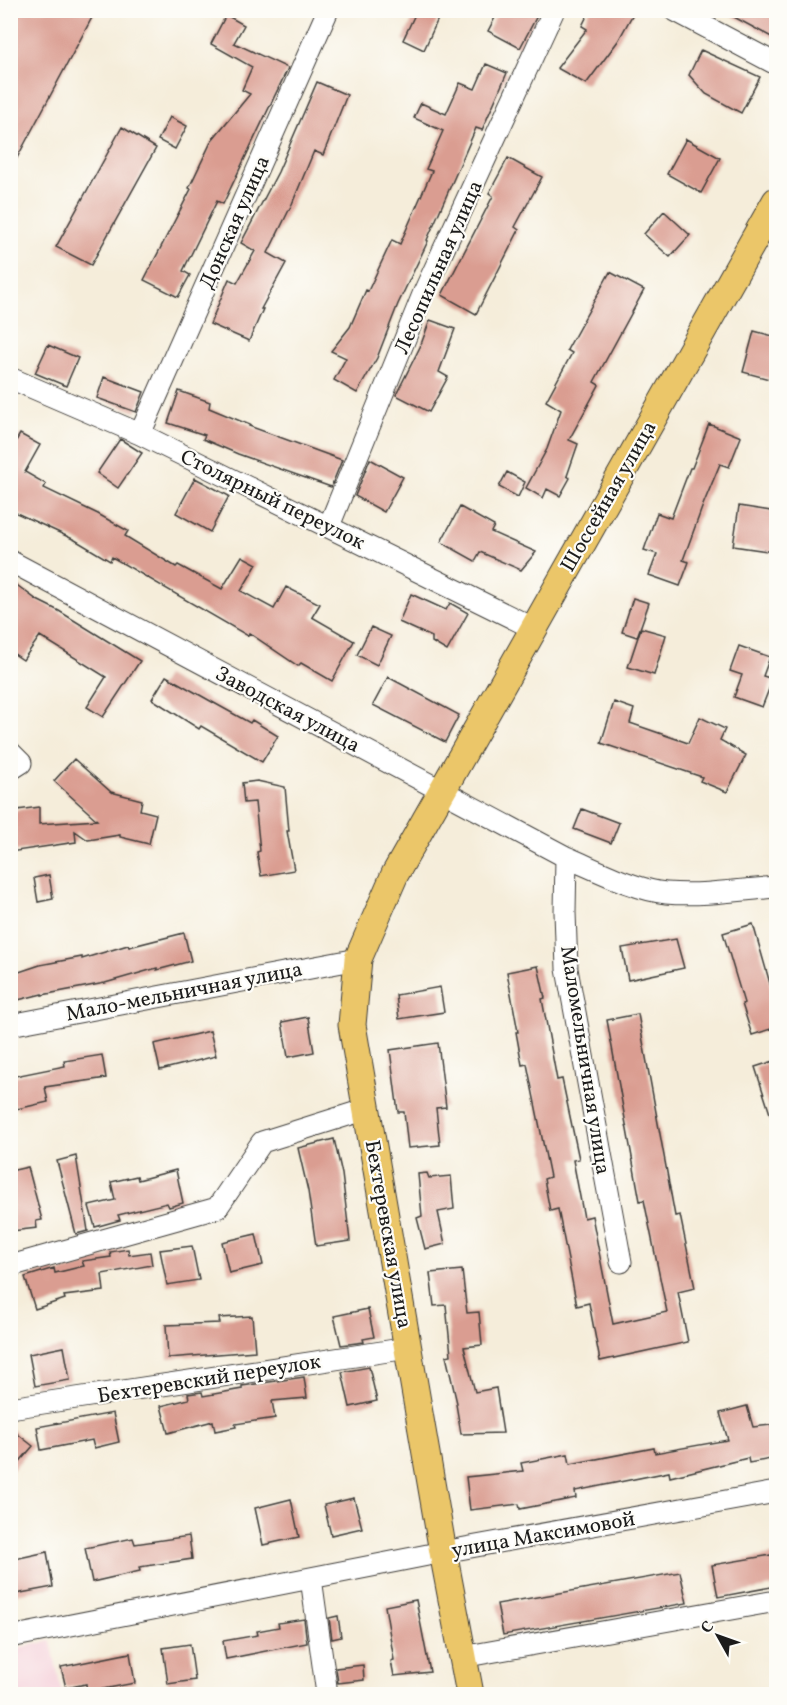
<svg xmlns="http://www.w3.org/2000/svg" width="787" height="1705" viewBox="0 0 787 1705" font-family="Vollkorn,serif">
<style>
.built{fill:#f5cfda}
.building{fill:#da9d91}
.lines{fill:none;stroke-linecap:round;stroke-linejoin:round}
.minor-casing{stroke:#3d3b38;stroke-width:23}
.major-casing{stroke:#3d3b38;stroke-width:29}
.minor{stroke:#fff;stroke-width:21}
.major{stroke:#ebc669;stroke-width:27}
.labels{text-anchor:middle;stroke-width:4.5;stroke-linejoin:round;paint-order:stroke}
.street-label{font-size:21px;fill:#1c1c1c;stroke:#fdfcf7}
</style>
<rect width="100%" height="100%" fill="#fdfcf7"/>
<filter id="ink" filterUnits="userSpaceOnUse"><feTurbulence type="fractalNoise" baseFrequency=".0167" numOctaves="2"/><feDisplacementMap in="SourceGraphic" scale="12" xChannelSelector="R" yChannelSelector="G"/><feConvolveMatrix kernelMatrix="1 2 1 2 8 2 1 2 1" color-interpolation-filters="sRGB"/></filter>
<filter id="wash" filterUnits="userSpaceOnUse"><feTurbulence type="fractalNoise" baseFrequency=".008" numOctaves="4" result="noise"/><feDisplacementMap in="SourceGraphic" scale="24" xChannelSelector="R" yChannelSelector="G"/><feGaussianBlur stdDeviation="1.35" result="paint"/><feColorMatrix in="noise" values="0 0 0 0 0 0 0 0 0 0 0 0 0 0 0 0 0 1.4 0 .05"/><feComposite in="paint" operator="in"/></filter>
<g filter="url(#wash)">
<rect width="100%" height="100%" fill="#f5edda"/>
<!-- built -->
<path class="built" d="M51 1641 62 1694H11V1649Z"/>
<g id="blocks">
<!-- building -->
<path class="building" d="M10 10H96L10 171Z
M417 10 438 19 424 50 403 40Z
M499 10H540L520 48 488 31Z
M590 10H635L618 41 586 84 557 68 587 29 582 26Z
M721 10H777V40Z
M226 15 244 25 234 43 288 68 223 204 217 201 183 271 190 275 178 297 144 280 191 189 189 188 212 140 250 94 242 90 252 67 211 44Z
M701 50 760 77 741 113 706 94 689 75Z
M486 64 507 73 482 130 476 128 427 240 428 241 398 304 377 358 357 393 334 380 346 358 331 351 350 327 366 290 368 291 392 240 400 244 432 171 426 169 443 131 414 118 421 103 446 114 460 83 475 89Z
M317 82 347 95 323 155 314 151 292 204 268 253 286 263 261 309H263L249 341 210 324 229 279 237 283 255 251 241 243 278 172Z
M170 117 187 126 175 149 158 140Z
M122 127 156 148 91 265 56 247Z
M686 139 720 158 701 193 667 174Z
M508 158 542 177 515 227 519 230 476 314 442 295 493 196 489 193Z
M664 211 690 235 670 257 644 234Z
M610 272 644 290 594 382 599 385 569 440 578 444 567 476 570 478 560 496 547 489 543 498 526 488 547 449 561 410 546 401 572 353 567 350Z
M430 320 455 329 439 372 448 377 429 412 396 395 420 347Z
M754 331 777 337V381L743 372Z
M48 345 78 358 66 386 35 373Z
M104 377 144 392 136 412 97 398Z
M179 391 210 402 209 408 250 425 249 426 342 460 331 487 238 454 203 439 205 435 168 423Z
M709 424 741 437 729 467 720 464 703 505 683 560 689 562 680 586 649 575 657 554 644 550 657 513 671 518 690 468H692Z
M20 434 40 445 25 472 46 484 44 488 98 514 128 531 125 536 176 567 178 565 222 589 242 556 257 564 241 591 274 609 286 587 320 604 312 617 354 641 332 681 301 663 298 666 249 633 248 636 112 557 110 561 75 540 10 510V451Z
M120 439 142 453 118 488 97 473Z
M370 459 403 477 384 512 355 496Z
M507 472 525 482 518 497 499 487Z
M195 478 229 496 210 532 176 513Z
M739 506 777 512 774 552 733 546Z
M460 507 494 526 491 532 536 552 521 570 480 552 475 561 441 542Z
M10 580 37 600 59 611 140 661 103 717 87 707 106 677 40 636 23 660 10 651Z
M411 594 446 610 450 603 468 613 447 651 432 642V637L399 622Z
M633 598 649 603 637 637 622 632Z
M371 627 391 636 377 665 357 655Z
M641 628 666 635 654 675 628 667Z
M739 646 770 657 763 676 773 679 762 707 734 697 742 675 730 671Z
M166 676 214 703 250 723 252 720 278 736 262 762 201 726 199 729 152 699Z
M388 677 459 715 445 742 373 705Z
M614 702 634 709 630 723 688 743 700 717 725 729 720 740 746 755 727 792 700 781 702 777 601 743Z
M74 759 111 792 142 800 140 810 156 814 149 844 120 837V835L88 840 75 831 76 842 10 852V811L39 807V824L97 820 54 781Z
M257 781 285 787 289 831H287L294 870 261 876 257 852 260 851 255 802 244 803 242 783Z
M582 809 619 823 611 843 574 829Z
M49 875 53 899 38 902 34 878Z
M753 924 777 1008V1027L752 1035 742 1004 744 1003 723 933Z
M184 933 191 961 157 970V968L105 983 42 995V994L10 1002V975L40 965 82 957V959L128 945 129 947Z
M676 939 684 968 628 980 622 948Z
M538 966 545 998 542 999 557 1080 562 1079 579 1159 573 1160 584 1218 592 1216 613 1324 667 1312 644 1200 640 1201 607 1020 638 1014 675 1216 680 1215 695 1288 678 1292 688 1342 600 1361 589 1303 577 1306 558 1209 550 1211 544 1179 550 1177 527 1064 522 1065 516 1032H518L507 972Z
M440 987 444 1012 399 1019 396 995Z
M308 1017 314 1052 288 1057 282 1022Z
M210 1031 216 1056 160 1070 154 1044Z
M438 1043 446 1107 436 1108 440 1145 408 1148 404 1112H398L390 1050Z
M102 1055 106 1078 45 1087 48 1102 17 1109 16 1104 10 1105V1077L65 1066 64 1061Z
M777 1060V1123H773L755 1067Z
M334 1139 342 1174 350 1241 316 1246 308 1191 298 1148Z
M76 1156 88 1231 76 1234 57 1161Z
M28 1167 42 1220 36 1221 37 1228 12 1231 10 1171Z
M176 1170 183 1203 169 1207 167 1203 118 1215 120 1220 95 1227 89 1206 115 1200 111 1182 137 1176 138 1180Z
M427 1173 429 1178 451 1176 454 1209 438 1212 445 1244 425 1249 417 1218 422 1216 418 1174Z
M256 1234 263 1265 229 1273 222 1242Z
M192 1246 199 1280 167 1285 160 1250Z
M128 1249 129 1255 150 1252 152 1265 102 1274 104 1291 64 1296 65 1299 35 1309 25 1277 54 1268 55 1273 84 1266 82 1261 111 1257 110 1252Z
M462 1270 467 1313 479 1312 482 1345 464 1347 475 1392 496 1388 503 1433 461 1434 456 1404 457 1403 446 1356 451 1355 446 1305 434 1306 430 1273Z
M368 1309 374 1337 363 1339 364 1342 341 1345 334 1316Z
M252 1316 255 1351 168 1358 166 1325 220 1323 219 1318Z
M64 1347 70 1380 35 1386 29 1354Z
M369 1367 377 1401 350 1407 342 1372Z
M304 1377 307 1398 272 1401 275 1418 235 1424 236 1427 215 1431 213 1421 168 1433 161 1406 189 1399 188 1394 202 1392 203 1396 242 1389V1386Z
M747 1406 753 1427 771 1425 776 1458 749 1463 748 1458 670 1477 669 1472 575 1491 576 1498 520 1509 519 1504 470 1510 466 1477 523 1471 521 1463 568 1454 570 1464 654 1448 655 1453 728 1440 720 1413Z
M113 1413 119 1442 94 1448 92 1440 41 1450 37 1427Z
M10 1428 33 1446 10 1473Z
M354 1498 362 1528 331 1535 324 1505Z
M291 1499 299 1537 263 1545 255 1508Z
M189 1536 192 1559 139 1567 140 1571 92 1582 85 1548 133 1538 135 1544Z
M47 1552 53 1587 10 1595V1560Z
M777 1554V1586L718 1597 712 1565Z
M680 1572 687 1603 503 1635 497 1604Z
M416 1600 430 1672 394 1676 391 1661 394 1660 385 1606Z
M338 1616 341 1637 332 1639 329 1618Z
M304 1619 307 1643 226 1659 223 1641 258 1635 257 1631 279 1627 278 1623Z
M190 1644 195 1680 168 1684 163 1648Z
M130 1653 135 1683 87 1692 86 1684 66 1688 61 1667Z
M363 1665 364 1680 338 1683 336 1668Z"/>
</g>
</g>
<g filter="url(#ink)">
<use href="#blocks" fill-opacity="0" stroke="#3d3b38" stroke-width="1.5"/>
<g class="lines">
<!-- minor casing -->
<g class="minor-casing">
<path id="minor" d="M674 10 776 64
M10 378 140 434 533 628
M140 434 328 10
M329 526 424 292 554 10
M10 561 566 857C595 869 635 890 666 893 702 896 740 890 776 887
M10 752 21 763 10 770
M566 857 565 912 567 969 621 1262
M10 1025 358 959
M10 1266 217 1208 262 1142 367 1109
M10 1408 408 1348
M311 1578 327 1694
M10 1637 443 1552 776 1492
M462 1657 776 1601"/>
</g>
<!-- major casing -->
<g class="major-casing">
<path id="major" d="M470 1694 443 1552 352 1025 358 959 395 874 776 201"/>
</g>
<!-- minor -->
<use href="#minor" class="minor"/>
<!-- major -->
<use href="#major" class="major"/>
</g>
</g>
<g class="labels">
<!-- street labels -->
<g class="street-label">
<text transform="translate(234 222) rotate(-66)" y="7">Донская улица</text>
<text transform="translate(438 267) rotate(-66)" y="7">Лесопильная улица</text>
<text transform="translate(608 496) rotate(-60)" y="7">Шоссейная улица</text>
<text transform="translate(273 499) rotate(26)" y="7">Столярный переулок</text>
<text transform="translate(288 709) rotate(28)" y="7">Заводская улица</text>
<text transform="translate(184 991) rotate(-11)" y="7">Мало-мельничная улица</text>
<text transform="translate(586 1060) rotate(81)" y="7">Маломельничная улица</text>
<text transform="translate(389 1234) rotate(80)" y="7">Бехтеревская улица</text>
<text transform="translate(209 1378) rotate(-9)" y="7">Бехтеревский переулок</text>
<text transform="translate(543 1534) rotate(-10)" y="7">улица Максимовой</text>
</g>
</g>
<!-- margin -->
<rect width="787" height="1705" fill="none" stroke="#fdfcf7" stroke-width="36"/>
<!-- north arrow -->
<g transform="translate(718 1636) rotate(310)" stroke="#fdfcf7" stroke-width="4.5" paint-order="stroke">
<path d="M0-4.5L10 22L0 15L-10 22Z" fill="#1c1c1c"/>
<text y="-9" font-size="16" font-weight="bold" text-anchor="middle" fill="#1c1c1c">С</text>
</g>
</svg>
